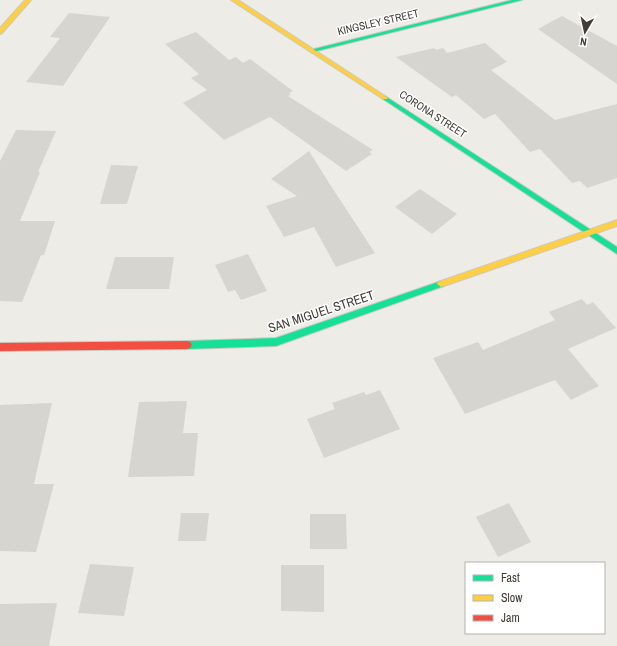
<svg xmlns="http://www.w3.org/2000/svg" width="617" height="646" viewBox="0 0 617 646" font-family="'Archivo Narrow',sans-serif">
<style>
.building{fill:#d7d5d0}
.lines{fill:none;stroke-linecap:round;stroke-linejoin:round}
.fast-casing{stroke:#ccc9bf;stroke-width:2}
.slow-casing{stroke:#ccc9bf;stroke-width:2}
.jam-casing{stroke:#ccc9bf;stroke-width:2}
.fast{fill:#16e098;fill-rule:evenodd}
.slow{fill:#ffcf43;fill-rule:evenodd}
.jam{fill:#f24e42;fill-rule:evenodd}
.labels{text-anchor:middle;stroke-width:3;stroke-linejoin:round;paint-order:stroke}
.far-street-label{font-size:11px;fill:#423d35;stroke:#fff}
.street-label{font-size:13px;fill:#423d35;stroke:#fff}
</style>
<rect width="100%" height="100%" fill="#eeece7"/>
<!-- building -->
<path class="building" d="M69 13 110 17 63 86 26 82 60 38 50 37Z
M562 16 617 46V84L538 29Z
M196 32 229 60 236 57 243 63 250 59 293 91 289 93 291 95 288 96 373 150 369 152 372 154 346 171 270 117 224 140 183 103 207 90 191 78 199 74 165 44Z
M485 43 507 62 491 70 555 120 617 104V178L587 188 580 181 572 183 540 149 530 152 495 114 484 119 456 95 452 97 396 57 434 48 436 50 443 48 447 53Z
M16 130 56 131 38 172H40L20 221H55L44 255H41L22 302 0 301V161Z
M309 151 331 186 375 253 336 267 314 227 284 237 266 206 297 196 271 179Z
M111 165 138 166 127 204H100Z
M420 189 457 214 432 234 395 207Z
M248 254 267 291 241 300 235 290 228 292 215 265Z
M115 257H174L169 289H106Z
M582 299 587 305 593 302 616 328 568 349 599 386 571 400 555 380 465 414 433 358 478 342 483 350 555 320 549 312Z
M380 390 400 429 324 458 307 419 335 409 332 403 364 392 366 395Z
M187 401 183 433H198L194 476 128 477 139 402Z
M52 403 34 484H54L36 552 0 551V405Z
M509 503 531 542 498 557 476 517Z
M181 513H209L206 541H178Z
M310 514H346L347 549H310Z
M90 564 134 567 124 616 78 613Z
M281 565H324V612L281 611Z
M57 603 49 646H0V604Z"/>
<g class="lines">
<!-- fast casing -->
<g class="fast-casing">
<path id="fast" d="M512 0H522L313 52 310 50Z
M385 96 617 247V254L383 99 382 98Z
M441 281 445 284 444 286 276 346 187 349 184 348 182 345 184 342 187 341 276 338Z"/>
</g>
<!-- slow casing -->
<g class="slow-casing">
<path id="slow" d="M25 0H31L2 33 0 34V28Z
M231 0H238L388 98 387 99H383Z
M617 220V226L441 287 437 284 438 282Z"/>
</g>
<!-- jam casing -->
<g class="jam-casing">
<path id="jam" d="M187 341 190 342 192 345 190 348 187 349 0 351V343Z"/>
</g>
<!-- fast -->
<use href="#fast" class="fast"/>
<!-- slow -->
<use href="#slow" class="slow"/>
<!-- jam -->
<use href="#jam" class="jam"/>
</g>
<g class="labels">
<!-- far-street labels -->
<g class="far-street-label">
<text transform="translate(378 22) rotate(-13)" y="4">KINGSLEY STREET</text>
<text transform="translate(433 114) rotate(33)" y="4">CORONA STREET</text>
</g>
<!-- street labels -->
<g class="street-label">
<text transform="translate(321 311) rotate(-18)" y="5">SAN MIGUEL STREET</text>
</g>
</g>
<!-- legend -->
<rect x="465" y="562" width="140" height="72" fill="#ffffff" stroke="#b3b1ae"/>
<rect x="473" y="575" width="20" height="6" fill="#16e098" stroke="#b3b1ae"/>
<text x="501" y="582" font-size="12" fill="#423d35">Fast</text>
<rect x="473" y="595" width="20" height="6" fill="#ffcf43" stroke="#b3b1ae"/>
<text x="501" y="602" font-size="12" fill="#423d35">Slow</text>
<rect x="473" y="615" width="20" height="6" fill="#f24e42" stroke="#b3b1ae"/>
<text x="501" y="622" font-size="12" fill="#423d35">Jam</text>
<!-- north arrow -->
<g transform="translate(585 32) rotate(189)" stroke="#ffffff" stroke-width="3" paint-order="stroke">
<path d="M0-3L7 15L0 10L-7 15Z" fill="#423d35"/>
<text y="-6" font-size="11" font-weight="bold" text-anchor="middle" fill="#423d35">N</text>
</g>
</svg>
